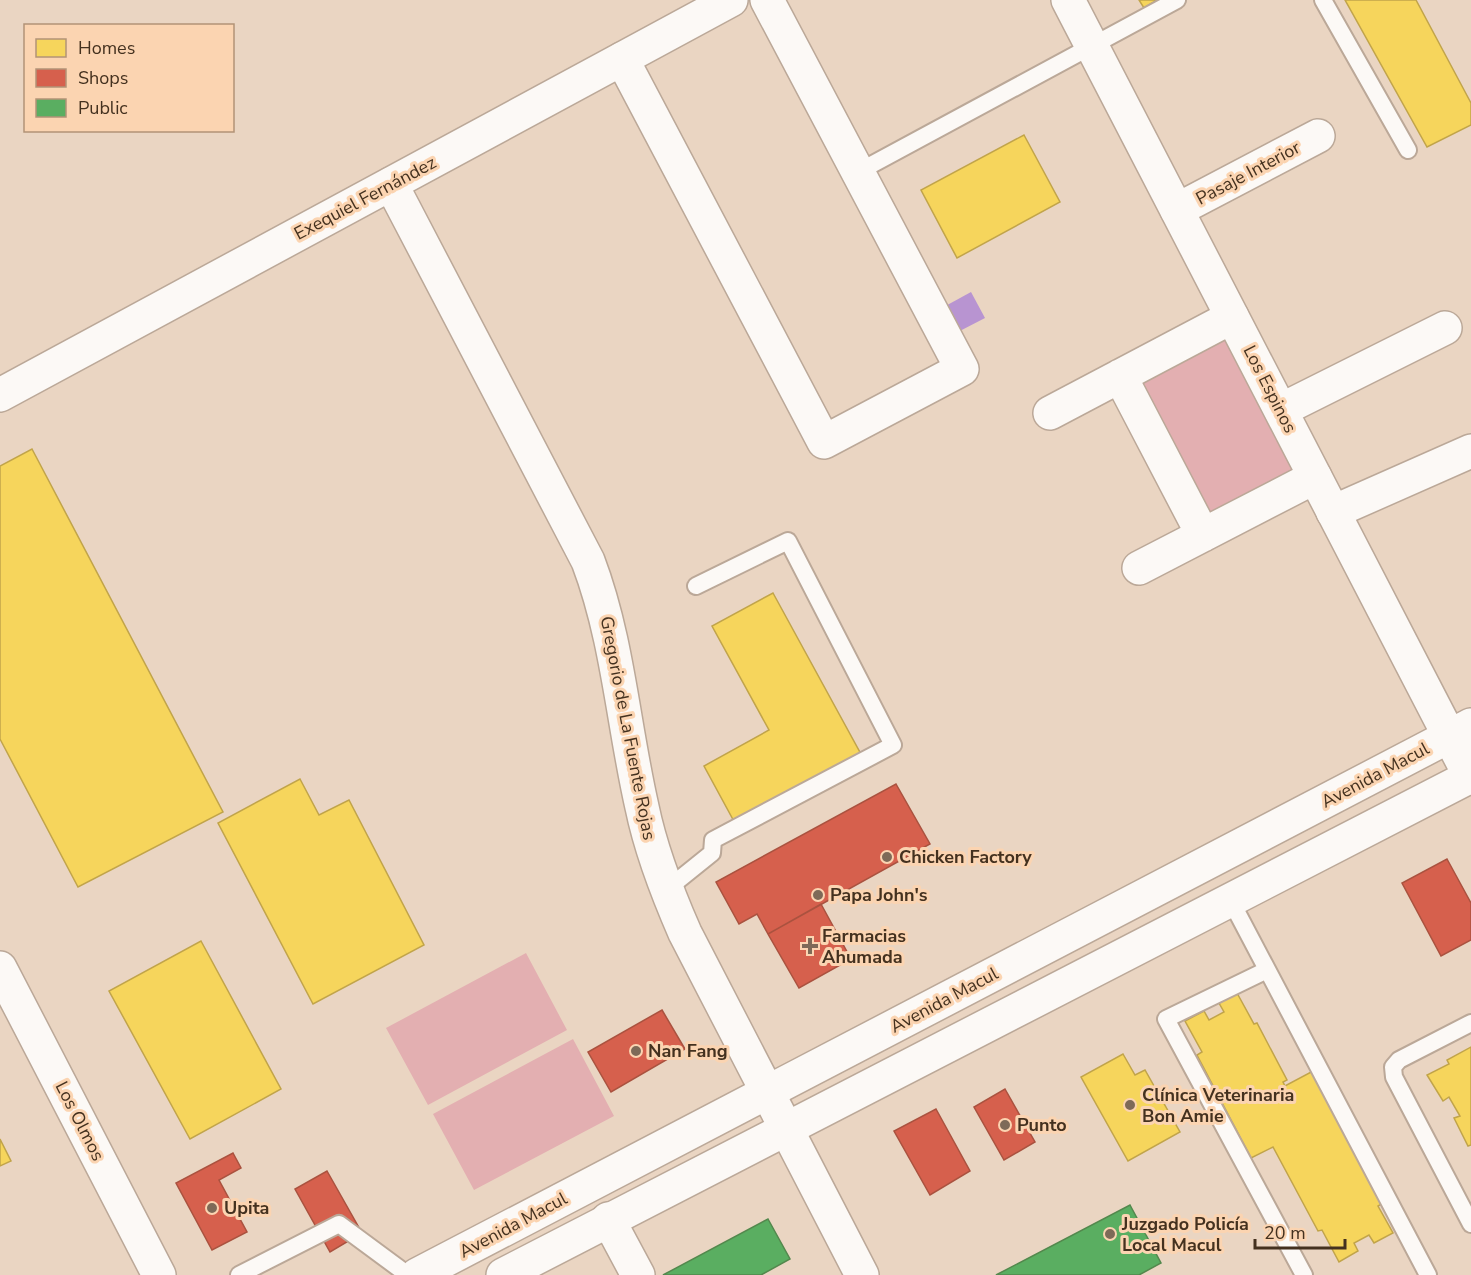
<svg xmlns="http://www.w3.org/2000/svg" width="1471" height="1275" viewBox="0 0 1471 1275" font-family="'Nunito Sans',sans-serif">
<style>
.green{fill:#e3afb1}
.water{fill:#b894d1}
.homes{fill:#f6d55c;stroke:#c1a44a;stroke-width:1.5}
.shops{fill:#d6604d;stroke:#aa523f;stroke-width:1.5}
.public{fill:#5aae61;stroke:#53884d;stroke-width:1.5}
.lines{fill:none;stroke-linecap:round;stroke-linejoin:round}
.lane-casing{stroke:#bba898;stroke-width:20}
.street-casing{stroke:#bba898;stroke-width:36}
.secondary-casing{stroke:#bba898;stroke-width:36}
.primary-casing{stroke:#bba898;stroke-width:36}
.lane{stroke:#fcf9f6;stroke-width:16}
.street{stroke:#fcf9f6;stroke-width:33}
.secondary{stroke:#fcf9f6;stroke-width:33}
.primary{stroke:#fcf9f6;stroke-width:33}
.poi-dot{fill:#7e6a58;stroke:#fbd4b1;stroke-width:2}
.labels{text-anchor:middle;stroke-width:6;stroke-linejoin:round;paint-order:stroke}
.street-label{font-size:18px;fill:#44311f;stroke:#fbd4b1}
.poi-label{font-size:18px;font-weight:bold;fill:#44311f;stroke:#fbd4b1;text-anchor:start}
</style>
<rect width="100%" height="100%" fill="#ead5c2"/>
<!-- green -->
<path class="green" d="M1232 317 1315 477 1203 535 1120 376Z
M526 953 567 1030 428 1105 386 1028Z
M573 1039 614 1116 474 1190 433 1114Z"/>
<!-- water -->
<path class="water" d="M971 292 985 318 954 334 940 309Z"/>
<!-- homes -->
<path class="homes" d="M1139 0H1157L1144 8Z
M1345 0H1416L1471 103V125L1427 147Z
M1024 135 1060 202 957 258 921 190Z
M32 449 223 812 78 887 0 739V466Z
M773 593 862 756 736 825 704 766 769 730 712 626Z
M300 779 319 815 349 800 424 945 313 1004 218 823Z
M201 941 281 1089 190 1139 109 991Z
M1237 993 1254 1024 1257 1023 1287 1080 1283 1082 1285 1086 1313 1071 1383 1203 1378 1206 1393 1233 1374 1243 1369 1235 1354 1243 1358 1251 1339 1262 1322 1230 1318 1231 1273 1147 1251 1158 1197 1055 1202 1052 1185 1021 1204 1011 1209 1020 1224 1012 1219 1003Z
M1471 1047V1145L1468 1146 1454 1118 1460 1116 1449 1097 1443 1101 1427 1075 1449 1064 1447 1060Z
M1123 1054 1135 1075 1145 1070 1180 1132 1128 1161 1081 1077Z
M0 1139 11 1161 0 1166Z"/>
<!-- shops -->
<path class="shops" d="M896 784 930 844 768 934 757 914 739 924 716 882Z
M1447 859 1471 903V940L1441 956 1402 883Z
M821 904 851 959 799 988 768 934Z
M662 1010 685 1049 611 1092 588 1052Z
M1005 1089 1035 1142 1004 1160 974 1107Z
M936 1109 970 1171 930 1195 894 1131Z
M233 1153 241 1168 219 1180 247 1232 212 1250 176 1183Z
M327 1171 362 1233 330 1252 295 1189Z"/>
<!-- public -->
<path class="public" d="M1130 1205 1161 1263 1139 1275H996Z
M768 1219 790 1259 761 1275H663Z"/>
<g class="lines">
<!-- lane casing -->
<g class="lane-casing">
<path id="lane" d="M1323 0 1408 150
M858 172 1177 0
M666 890 712 853 713 840 893 745 788 541 696 586
M1231 901 1428 1275
M1267 970 1166 1019 1304 1275
M1471 1023 1399 1060 1393 1067 1394 1077 1471 1224
M239 1275 339 1224 408 1275"/>
</g>
<!-- street casing -->
<g class="street-casing">
<path id="street" d="M622 59 824 442 962 369 767 0
M391 184 588 561C618 640 623 724 642 807 651 851 667 892 685 933L862 1275
M1177 210 1318 136
M1120 376 1203 535
M1281 410 1445 328
M1050 413 1232 317
M1333 512 1471 451
M1139 568 1315 477
M608 1219 638 1275"/>
</g>
<!-- secondary casing -->
<g class="secondary-casing">
<path id="secondary" d="M1068 0 1471 778
M0 395 731 0
M0 968 159 1275"/>
</g>
<!-- primary casing -->
<g class="primary-casing">
<path id="primary" d="M417 1275 1471 725
M503 1275 1471 776"/>
</g>
<!-- lane -->
<use href="#lane" class="lane"/>
<!-- street -->
<use href="#street" class="street"/>
<!-- secondary -->
<use href="#secondary" class="secondary"/>
<!-- primary -->
<use href="#primary" class="primary"/>
</g>
<!-- markers -->
<g class="poi-dot">
<circle cx="887" cy="857" r="6"/>
<circle cx="818" cy="895" r="6"/>
<path d="M807 937h6v6h6v6h-6v6h-6v-6h-6v-6h6z"/>
<circle cx="636" cy="1051" r="6"/>
<circle cx="1130" cy="1105" r="6"/>
<circle cx="1005" cy="1125" r="6"/>
<circle cx="212" cy="1208" r="6"/>
<circle cx="1110" cy="1234" r="6"/>
</g>
<g class="labels">
<!-- street labels -->
<g class="street-label">
<text transform="translate(1248 173) rotate(-28)" y="6">Pasaje Interior</text>
<text transform="translate(365 198) rotate(-28)" y="6">Exequiel Fernández</text>
<text transform="translate(1270 389) rotate(63)" y="6">Los Espinos</text>
<text transform="translate(628 728) rotate(79)" y="6">Gregorio de La Fuente Rojas</text>
<text transform="translate(1375 775) rotate(-28)" y="6">Avenida Macul</text>
<text transform="translate(944 1000) rotate(-28)" y="6">Avenida Macul</text>
<text transform="translate(80 1121) rotate(63)" y="6">Los Olmos</text>
<text transform="translate(513 1225) rotate(-28)" y="6">Avenida Macul</text>
</g>
<!-- poi labels -->
<g class="poi-label">
<text x="899" y="863">Chicken Factory</text>
<text x="830" y="901">Papa John's</text>
<text x="822" y="942">Farmacias<tspan x="822" dy="21">Ahumada</tspan></text>
<text x="648" y="1057">Nan Fang</text>
<text x="1142" y="1101">Clínica Veterinaria<tspan x="1142" dy="21">Bon Amie</tspan></text>
<text x="1017" y="1131">Punto</text>
<text x="224" y="1214">Upita</text>
<text x="1122" y="1230">Juzgado Policía<tspan x="1122" dy="21">Local Macul</tspan></text>
</g>
</g>
<!-- legend -->
<rect x="24" y="24" width="210" height="108" fill="#fbd4b1" stroke="#b29377" stroke-width="1.5"/>
<rect x="36" y="39" width="30" height="18" fill="#f6d55c" stroke="#b29377" stroke-width="1.5"/>
<text x="78" y="54" font-size="18" fill="#44311f">Homes</text>
<rect x="36" y="69" width="30" height="18" fill="#d6604d" stroke="#b29377" stroke-width="1.5"/>
<text x="78" y="84" font-size="18" fill="#44311f">Shops</text>
<rect x="36" y="99" width="30" height="18" fill="#5aae61" stroke="#b29377" stroke-width="1.5"/>
<text x="78" y="114" font-size="18" fill="#44311f">Public</text>
<!-- scale -->
<path d="M1255 1239v9h90v-9" fill="none" stroke="#44311f" stroke-width="3"/>
<text x="1264" y="1239" font-size="18" fill="#44311f" stroke="#fbd4b1" stroke-width="4.5" paint-order="stroke">20 m</text>
</svg>
